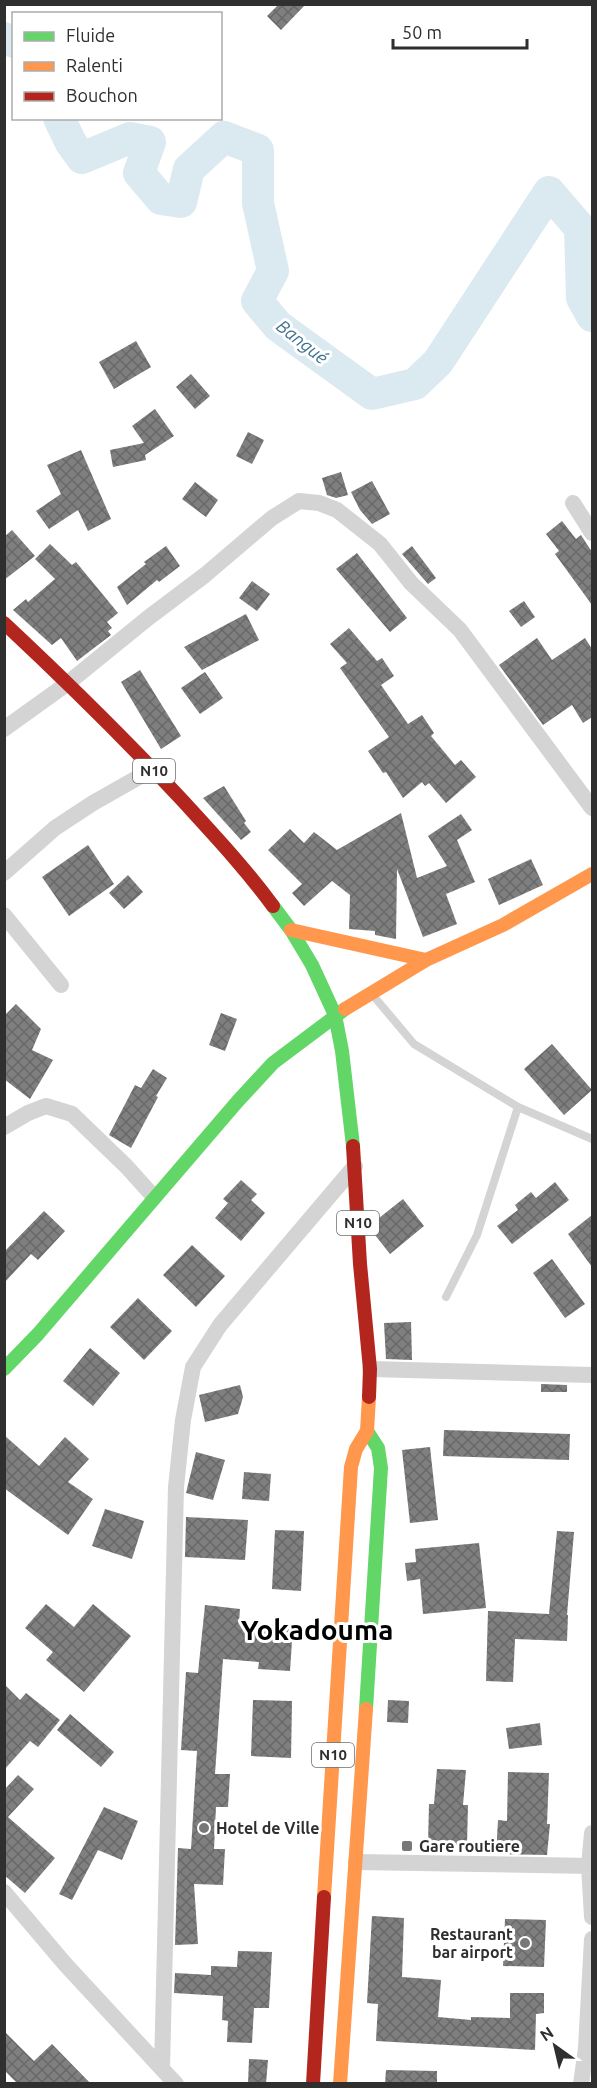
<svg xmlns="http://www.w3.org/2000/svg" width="597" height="2088" viewBox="0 0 597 2088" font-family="Ubuntu,sans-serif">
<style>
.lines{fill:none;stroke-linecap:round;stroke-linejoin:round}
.river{stroke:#dbe9f1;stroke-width:32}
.building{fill:url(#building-cross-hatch)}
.lane{stroke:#d4d4d4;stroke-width:8}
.street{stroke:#d4d4d4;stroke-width:16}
.fast{stroke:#63d668;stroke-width:14}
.slow{stroke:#ff974d;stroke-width:14}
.jam{stroke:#b3261e;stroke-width:14}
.poi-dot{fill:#787878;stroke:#fff;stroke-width:2}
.labels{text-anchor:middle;stroke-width:6;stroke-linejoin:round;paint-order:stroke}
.shield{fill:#fff;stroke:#6d6d6d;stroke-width:1.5}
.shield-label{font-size:15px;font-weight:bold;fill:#2f2f2f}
.poi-label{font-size:16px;font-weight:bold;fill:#2f2f2f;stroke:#fff;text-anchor:start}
.water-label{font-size:18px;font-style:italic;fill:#40718e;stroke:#fff}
.town-label{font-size:28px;font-weight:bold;fill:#000;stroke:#fff}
</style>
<defs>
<pattern id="building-cross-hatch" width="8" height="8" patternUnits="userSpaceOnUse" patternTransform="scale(1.5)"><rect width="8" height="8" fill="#7f7f7f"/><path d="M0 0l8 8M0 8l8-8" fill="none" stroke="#686868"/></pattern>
</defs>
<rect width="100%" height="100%" fill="#fff"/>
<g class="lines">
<!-- river -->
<path class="river" d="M4 38 14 42
M59 118 71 143 82 158 130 138 150 142 139 173 161 199 181 202 189 169 224 137 258 150V203L273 271 257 301 278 326 372 394 415 384 438 362 549 192 580 228 582 298 592 316"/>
</g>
<!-- building -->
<path class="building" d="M279 4H306L281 30 267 16Z
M136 341 151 367 114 389 99 362Z
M191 374 210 396 195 409 176 387Z
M155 409 174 436 145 455 146 460 113 467 110 450 144 443 132 426Z
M248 432 264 440 252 464 236 456Z
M81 450 111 519 88 531 78 510 49 529 36 511 61 494 47 465Z
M341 472 348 495 336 498 327 495 322 478Z
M372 481 390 514 372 524 360 510 351 492Z
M195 482 218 500 206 517 182 499Z
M562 521 576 539 581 535 592 552V605L555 554 559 551 546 534Z
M12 530 35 556 4 580V537Z
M50 544 72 565 76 562 118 613 107 622 112 628 108 631 111 635 77 661 61 638 52 645 13 610 26 599 28 602 55 579 35 559Z
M166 546 180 566 159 582 157 580 127 605 117 587 146 564 144 562Z
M412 546 436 578 428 584 402 554Z
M357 553 407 618 390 632 336 569Z
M252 581 270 594 257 611 239 598Z
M524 601 535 617 521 627 509 611Z
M246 614 259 640 202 670 184 647Z
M349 628 377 661 382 658 394 676 381 685 408 724 422 715 434 733 431 736 455 765 461 760 476 777 446 803 429 783 425 786 422 782 403 798 386 772 383 773 368 751 389 737 340 668 347 663 330 644Z
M537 638 552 660 585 638 592 649V717L583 723 572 705 543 725 499 665Z
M140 670 181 736 161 749 121 682Z
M205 672 223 698 200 714 181 688Z
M224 786 246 821 244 823 251 832 241 840 203 798Z
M401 813 417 878 447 866 428 836 461 814 472 830 457 840 475 882 446 894 457 924 423 937 397 869 396 939 375 935V931L349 929 350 895 332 881 304 906 292 893 302 884 268 850 290 829 304 843 314 832 337 850Z
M88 845 114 884 69 916 42 877Z
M531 859 543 885 499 905 488 879Z
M128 875 143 892 124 909 109 893Z
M16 1004 41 1029 32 1050 53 1060 30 1099 4 1079V1016Z
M221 1013 237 1019 225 1051 209 1045Z
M552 1044 592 1090 564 1115 524 1069Z
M153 1069 167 1078 156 1096 158 1097 131 1148 109 1135 135 1085 141 1088Z
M241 1180 257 1194 251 1200 265 1213 241 1241 215 1218 228 1203 223 1199Z
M555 1182 569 1200 512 1244 497 1226 518 1210 515 1205 531 1192 536 1198Z
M403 1199 424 1226 390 1254 375 1235 374 1222Z
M44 1211 65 1231 38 1260 31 1254 4 1283V1252Z
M592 1215V1267L568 1234Z
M192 1245 225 1276 196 1307 163 1275Z
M552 1259 585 1304 565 1318 533 1273Z
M138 1298 172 1331 144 1360 110 1327Z
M411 1322 412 1360 386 1359 384 1323Z
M90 1348 120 1373 93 1406 63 1381Z
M541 1384 567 1385V1392H541Z
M240 1385 243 1397 238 1414 205 1422 199 1395Z
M444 1430 570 1434 569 1460 443 1456Z
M4 1435 39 1466 65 1437 89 1459 68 1482 93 1499 68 1535 4 1488Z
M430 1447 438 1520 410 1523 402 1450Z
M196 1452 225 1460 213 1500 186 1493Z
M244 1472 271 1474 269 1501 242 1499Z
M105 1509 144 1521 132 1559 92 1546Z
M186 1517 248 1520 245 1560 185 1557Z
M275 1530 304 1531 301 1591 272 1589Z
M557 1531 574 1532 567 1615H568L567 1641 515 1639 513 1682 486 1681 488 1611 549 1614Z
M479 1543 486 1608 423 1614 420 1579 407 1581 405 1563 416 1562 415 1549Z
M46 1604 74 1627 93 1604 131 1636 84 1692 46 1660 53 1652 25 1628Z
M205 1605 240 1609 239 1623 293 1626 290 1671 258 1669 259 1662 223 1659 215 1774H230L228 1807H216L214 1849H225L223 1885 194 1884 198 1944 175 1945 178 1848 191 1849 197 1751 181 1750 186 1672 198 1673Z
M4 1684 20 1700 26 1693 60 1720 38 1747 30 1741 4 1770Z
M253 1700 292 1701 291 1758 251 1756Z
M388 1700 409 1701 408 1723 387 1722Z
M70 1714 114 1752 101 1767 57 1730Z
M540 1723 542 1745 509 1749 506 1728Z
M437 1769 466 1770 463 1805H468L467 1845 428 1844 429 1804H434Z
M508 1772 549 1773 547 1824H550L547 1855 496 1854 498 1820 507 1821Z
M18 1775 34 1789 8 1817 55 1858 25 1893 4 1875V1790Z
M104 1807 138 1821 122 1860 98 1850 72 1900 59 1894Z
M372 1916 404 1918 402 1977 441 1980 438 2017 471 2020V2017L510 2018V1993H544V2013L536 2014 535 2050 376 2041 378 2004 367 2003Z
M505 1919 546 1920 544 1967 503 1966Z
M238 1951 272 1952 269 2008H254L252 2043 227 2042 228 2021 222 2020 223 1996 174 1993 175 1973 211 1975V1966L237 1967Z
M4 2031 34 2061 52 2044 91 2084H18L4 2070Z
M249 2059 268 2060 266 2084H248Z
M386 2070 437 2071V2084H385Z"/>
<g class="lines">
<!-- lane -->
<path class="lane" d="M371 993 414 1044 518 1107 592 1139
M446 1297 477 1235 518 1107"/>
<!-- street -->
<path class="street" d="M573 503 592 533
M4 729 68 683 148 618 205 575 272 518 299 501 319 503 337 510 380 544 411 583 460 630 592 808
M4 873 55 828 93 803 153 769
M4 915 61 985
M4 1127 28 1113 46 1106 72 1114 126 1166 154 1197
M370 1369 592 1375
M592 1833 589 1866 592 1917
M356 1862 592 1866
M4 1892 65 1964 176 2084
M162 2068 176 1487 183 1420 193 1367 220 1325 355 1166
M581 2084 586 2048 592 1939"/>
<!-- fast -->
<path class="fast" d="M273 906 291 930 312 965 335 1015 342 1051 353 1146
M4 1369 38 1334 237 1102 273 1063 345 1009
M366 1709 381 1468 378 1448 367 1431"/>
<!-- slow -->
<path class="slow" d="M291 930 426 960
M345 1009 426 960 503 925 592 874
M324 1897 351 1467 356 1449 367 1431 369 1397
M340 2084 366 1709"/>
<!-- jam -->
<path class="jam" d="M4 623C66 681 126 740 183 801 215 836 245 868 273 906
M353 1146 360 1264 370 1369 369 1397
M313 2084 324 1897"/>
</g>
<!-- markers -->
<g class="poi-dot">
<circle cx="204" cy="1828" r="6"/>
<rect x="401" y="1840" width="12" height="12" rx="3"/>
<circle cx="525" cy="1943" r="6"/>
</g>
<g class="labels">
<!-- shield labels -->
<g class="shield">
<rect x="133" y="759" width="42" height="24" rx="4.5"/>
<rect x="337" y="1211" width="42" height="24" rx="4.5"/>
<rect x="312" y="1743" width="42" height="24" rx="4.5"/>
</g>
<g class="shield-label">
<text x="154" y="776">N10</text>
<text x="358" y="1228">N10</text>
<text x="333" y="1760">N10</text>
</g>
<!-- poi labels -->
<g class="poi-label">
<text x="216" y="1834">Hotel de Ville</text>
<text x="419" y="1852">Gare routiere</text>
<text x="513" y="1940" text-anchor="end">Restaurant<tspan x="513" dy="18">bar airport</tspan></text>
</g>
<!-- water labels -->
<g class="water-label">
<text transform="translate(302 342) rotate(38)" y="6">Bangué</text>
</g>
<!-- town labels -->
<g class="town-label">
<text x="317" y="1640">Yokadouma</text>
</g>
</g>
<!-- border -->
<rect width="597" height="2088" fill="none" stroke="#2f2f2f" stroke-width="12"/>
<!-- legend -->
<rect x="12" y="12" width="210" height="108" fill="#ffffff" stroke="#acacac" stroke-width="1.5"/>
<rect x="24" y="32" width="30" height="9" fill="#63d668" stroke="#acacac" stroke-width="1.5"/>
<text x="66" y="42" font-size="18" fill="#2f2f2f">Fluide</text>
<rect x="24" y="62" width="30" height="9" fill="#ff974d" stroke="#acacac" stroke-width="1.5"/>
<text x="66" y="72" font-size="18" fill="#2f2f2f">Ralenti</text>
<rect x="24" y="92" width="30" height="9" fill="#b3261e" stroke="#acacac" stroke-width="1.5"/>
<text x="66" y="102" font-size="18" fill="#2f2f2f">Bouchon</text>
<!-- north arrow -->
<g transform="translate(555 2046) rotate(326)" stroke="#ffffff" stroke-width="4.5" paint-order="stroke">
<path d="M0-4.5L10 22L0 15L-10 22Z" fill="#2f2f2f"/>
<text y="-9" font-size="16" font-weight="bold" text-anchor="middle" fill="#2f2f2f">N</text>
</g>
<!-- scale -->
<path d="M393 39v9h134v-9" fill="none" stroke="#2f2f2f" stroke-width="3"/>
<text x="402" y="39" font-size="18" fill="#2f2f2f" stroke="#ffffff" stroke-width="4.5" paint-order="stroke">50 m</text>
</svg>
